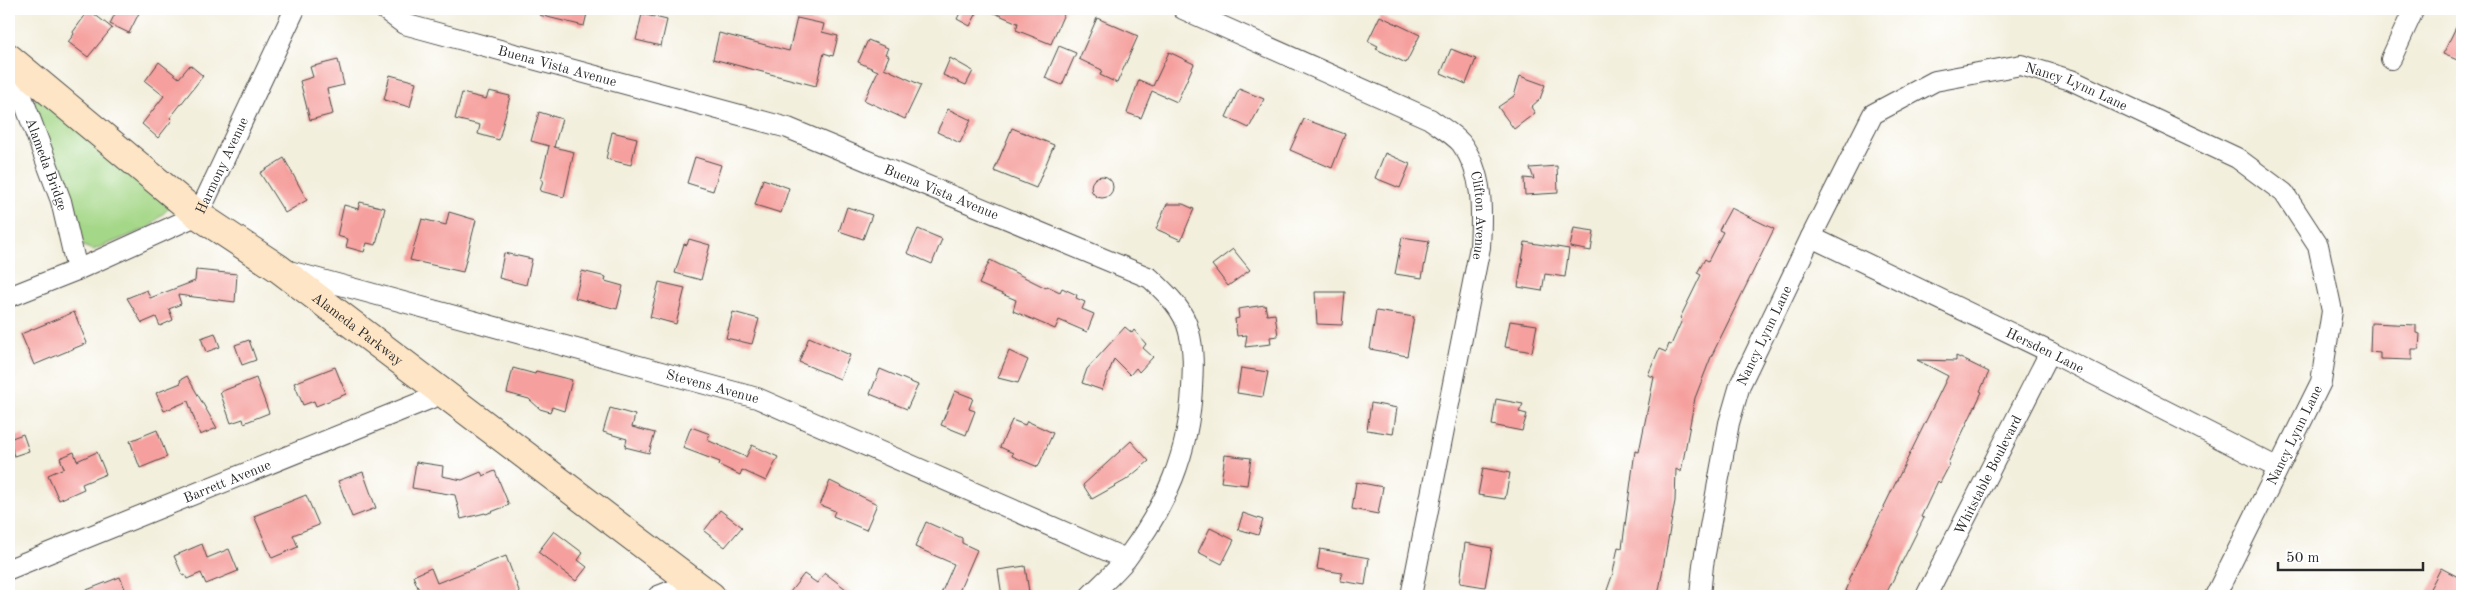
<svg xmlns="http://www.w3.org/2000/svg" width="2471" height="605" viewBox="0 0 2471 605" font-family="'Old Standard TT',serif">
<style>
.green{fill:#a4d787;stroke:#688159}
.building{fill:#f5a09e}
.lines{fill:none;stroke-linecap:round;stroke-linejoin:round}
.street-casing{stroke:#494846;stroke-width:22}
.secondary-casing{stroke:#494846;stroke-width:30}
.street{stroke:#fff;stroke-width:20}
.secondary{stroke:#fde5c5;stroke-width:28}
.labels{text-anchor:middle;stroke-width:5;stroke-linejoin:round;paint-order:stroke}
.street-label{font-size:14px;fill:#2b2b2b;stroke:#fff}
</style>
<rect width="100%" height="100%" fill="#fff"/>
<filter id="ink" filterUnits="userSpaceOnUse"><feTurbulence type="fractalNoise" baseFrequency=".02" numOctaves="2"/><feDisplacementMap in="SourceGraphic" scale="10" xChannelSelector="R" yChannelSelector="G"/><feConvolveMatrix kernelMatrix="1 2 1 2 8 2 1 2 1" color-interpolation-filters="sRGB"/></filter>
<filter id="wash" filterUnits="userSpaceOnUse"><feTurbulence type="fractalNoise" baseFrequency=".0096" numOctaves="4" result="noise"/><feDisplacementMap in="SourceGraphic" scale="20" xChannelSelector="R" yChannelSelector="G"/><feGaussianBlur stdDeviation="1.12" result="paint"/><feColorMatrix in="noise" values="0 0 0 0 0 0 0 0 0 0 0 0 0 0 0 0 0 1.4 0 .05"/><feComposite in="paint" operator="in"/></filter>
<g filter="url(#wash)">
<rect width="100%" height="100%" fill="#f3efdd"/>
<!-- green -->
<path class="green" d="M41 98 170 207 148 228 93 250 83 246 77 236 32 101Z"/>
<g id="blocks">
<!-- building -->
<path class="building" d="M117 9H141L129 33 110 24Z
M540 9H588L584 26 539 15Z
M962 9H979L970 26 957 19Z
M985 9H1066L1051 44 1016 30 1018 23Z
M89 10 112 28 88 57 68 42 74 34 73 32Z
M642 14 667 20 661 46 636 40Z
M2462 15V62L2443 54Z
M1380 16 1420 35 1406 63 1376 49 1378 46 1368 41Z
M797 18 824 24 822 32 838 36 833 56 824 53 816 86 713 59 719 33 789 51Z
M1097 18 1138 36 1117 83 1100 75 1102 70 1079 59Z
M868 40 888 48 885 54 889 56 884 68 921 85 905 119 864 100 878 71 858 62Z
M1059 46 1076 53 1062 85 1045 78Z
M1451 49 1476 59 1466 84 1441 73Z
M1169 52 1194 64 1177 102 1152 91 1141 118 1127 113 1139 80 1153 86Z
M950 58 973 71 966 85 943 75Z
M338 60 344 85 327 89 333 114 310 120 300 81 313 77 310 67Z
M159 62 179 78 190 65 203 76 170 118 172 120 158 138 142 124 164 96 145 81Z
M390 75 416 82 410 107 384 100Z
M1520 76 1545 85 1540 99 1531 107 1535 113 1514 129 1498 107 1514 96Z
M1239 89 1264 99 1249 128 1226 117Z
M489 91 510 96 499 140 478 134 480 125 455 119 462 93 486 99Z
M948 109 971 120 960 143 937 132Z
M539 112 562 119 554 147 574 152 564 197 540 191 543 180H541L549 146 531 141Z
M1304 119 1345 134 1332 168 1290 150Z
M1012 128 1054 145 1036 188 994 171Z
M612 132 637 138 631 165 606 159Z
M1385 153 1410 164 1400 188 1375 178Z
M695 157 721 165 713 191 687 183Z
M284 158 307 200 285 213 260 173Z
M1557 166 1558 193 1525 195 1524 178 1534 179 1530 168Z
M1091 187a11 11 0 1 1 22 0a11 11 0 1 1-22 0Z
M763 179 789 188 781 213 755 205Z
M360 202 385 208 376 245 367 243 364 252 346 247 348 239 337 236 344 205 358 209Z
M1167 204H1183L1194 209 1181 240 1156 229Z
M847 207 872 215 863 239 839 231Z
M1731 208 1774 229 1711 357 1695 398 1681 472 1676 469 1675 501 1658 596H1605L1613 573 1618 547 1622 548 1635 451 1639 452 1654 377 1648 375 1659 349 1666 352 1669 344 1671 345 1682 320 1680 318 1701 275 1697 273 1705 259 1708 261 1723 232 1719 230Z
M449 212 476 220 463 272 410 260 422 219 446 225Z
M1574 228 1594 231 1591 251 1570 247Z
M918 229 942 239 932 264 907 253Z
M1402 237 1429 241 1422 278 1395 274Z
M689 239 710 245 701 280 675 273 684 244 687 245Z
M1525 242 1569 249 1565 277 1545 274 1542 291 1518 287Z
M1233 249 1250 270 1228 286 1212 265Z
M504 253 532 259 526 285 499 278Z
M990 260 1046 288 1047 286 1060 292 1062 288 1077 295 1076 298 1085 302 1082 309 1094 314 1087 332 1059 320 1055 329 1013 311 1016 300 979 284Z
M196 270 237 274 235 302 178 295 181 304 169 309 173 320 160 326 156 317 142 323 127 298 147 290 150 298 195 281Z
M582 271 606 277 605 281 623 286 617 309 575 298Z
M659 282 685 288 676 324 650 317Z
M1315 292H1345L1342 325 1317 324Z
M1265 305 1267 315 1275 314 1278 336 1270 337 1271 344 1245 347 1247 335 1237 336 1235 319 1239 318 1238 309Z
M1376 311 1414 317 1407 356 1370 349Z
M74 312 87 343 34 365 21 334Z
M733 312 759 319 752 344 726 338Z
M1510 321 1537 325 1532 352 1505 347Z
M2371 323 2416 325V333L2420 334 2419 349H2412V360L2380 359V353L2370 352Z
M1125 327 1132 333 1134 330 1146 344 1143 348 1153 357 1139 372 1136 368 1130 375 1114 359 1102 390 1082 383 1087 369Z
M215 333 220 347 206 352 201 338Z
M809 337 850 355 840 379 799 362Z
M249 340 256 360 242 365 235 345Z
M1009 351 1028 360 1018 383 998 378Z
M1956 356 1989 372 1980 391 1982 392 1948 463 1950 464 1940 483 1938 481 1921 517 1924 518 1885 596H1857L1846 591 1850 581 1848 580 1948 376 1917 360 1956 361Z
M335 367 346 394 316 406 314 401 303 405 294 383Z
M513 368 535 374 536 371 572 380 564 411 552 407 550 412 540 409 529 399 507 393Z
M1241 368 1268 372 1263 397 1237 393Z
M880 369 918 385 907 409 870 394Z
M187 376 199 397 217 428 200 435 188 401 164 411 156 393 181 383 180 380Z
M256 378 269 413 244 423 243 419 231 423 220 392Z
M955 391 973 398 969 409 975 411 966 435 941 425Z
M1496 399 1523 404 1519 412 1527 414 1522 431 1492 425Z
M1371 403 1397 408 1393 434 1367 430Z
M610 408 635 415 632 427 655 433 649 453 625 447 627 439 603 432Z
M1012 420 1025 425 1027 421 1053 433 1038 467 1012 456 1013 453 1000 447Z
M691 427 710 434 707 440 746 457 752 445 778 457 766 481 742 470 740 475 719 465 720 462 683 448Z
M157 430 167 457 140 468 130 441Z
M23 434 29 451 14 456 9 439Z
M1131 441 1149 461 1126 480 1092 499 1083 485Z
M74 452 77 461 97 452 106 474 82 484 84 489 59 500 48 475 64 468 60 458Z
M1225 455 1251 458 1247 485 1221 482Z
M416 462 443 466 442 476 462 480 481 472 483 476 495 471 509 505 486 514 485 513 461 519 455 495 412 488Z
M1483 468 1510 473 1505 499 1478 495Z
M363 472 376 508 352 517 338 481Z
M830 481 877 504 866 530 833 516 835 511 820 505Z
M1356 482 1383 487 1378 514 1352 509Z
M306 495 319 525 293 535 298 547 272 558 254 516Z
M720 510 742 527 725 547 704 531Z
M1243 513 1263 520 1258 535 1238 529Z
M926 522 962 538V543L977 550 957 596H940L954 564 915 547Z
M1210 528 1234 540 1222 564 1198 552Z
M554 531 583 553 578 560 587 567 576 581 538 552Z
M1465 543 1492 548 1485 587 1460 583Z
M202 544 207 558 229 549 238 571 206 584 201 573 187 579 185 575 183 576 174 556Z
M1320 549 1369 558 1365 585 1341 581 1342 573 1317 569Z
M506 556 521 596H406L419 590 413 576 431 568 437 583Z
M1025 566 1029 592 1020 593V596H1002L998 570Z
M2441 568 2462 579V590L2459 596H2426Z
M825 573 855 596H787L804 574 817 583Z
M120 577 128 596H74V595Z"/>
</g>
</g>
<g filter="url(#ink)">
<use href="#blocks" fill-opacity="0" stroke="#494846" stroke-width="1"/>
<g class="lines">
<!-- street casing -->
<g class="street-casing">
<g id="street">
<path id="s1" d="M384 9 404 24 788 128 1150 278C1166 293 1184 309 1189 332 1194 350 1193 369 1192 388 1189 453 1166 506 1127 558 1116 572 1102 584 1090 596"/>
<path id="s2" d="M1183 9 1430 119C1439 126 1453 134 1461 143 1484 174 1482 211 1480 247L1411 596"/>
<path d="M2391 59 2414 9"/>
<path id="s3" d="M9 62 61 201 77 270"/>
<path id="s4" d="M1811 237 2050 352 2278 468"/>
<path id="s5" d="M289 271 757 398 1126 559"/>
<path id="s6" d="M9 297 77 270 198 215 295 9"/>
<path id="s7" d="M9 569 444 393"/>
<path d="M658 596 694 582"/>
<path id="s8" d="M1700 596 1703 565 1729 423 1740 385 1811 237 1873 114 1935 81 2021 65 2071 80 2237 158 2284 193 2318 245 2332 311 2321 382 2215 596"/>
<path id="s9" d="M1926 596 2050 352"/>
</g>
</g>
<!-- secondary casing -->
<g class="secondary-casing">
<g id="secondary">
<path id="s10" d="M9 58 198 215 278 268 711 596"/>
</g>
</g>
<!-- street -->
<use href="#street" class="street"/>
<!-- secondary -->
<use href="#secondary" class="secondary"/>
</g>
</g>
<g class="labels">
<!-- street labels -->
<g class="street-label">
<text dy="5" stroke="none"><textPath href="#s1" startOffset="184">Buena Vista Avenue</textPath></text>
<text dy="5" stroke="none"><textPath href="#s8" startOffset="734">Nancy Lynn Lane</textPath></text>
<text dy="5" stroke="none"><textPath href="#s6" startOffset="261">Harmony Avenue</textPath></text>
<text dy="5" stroke="none"><textPath href="#s3" startOffset="109">Alameda Bridge</textPath></text>
<text dy="5" stroke="none"><textPath href="#s1" startOffset="589">Buena Vista Avenue</textPath></text>
<text dy="5" stroke="none"><textPath href="#s2" startOffset="386">Clifton Avenue</textPath></text>
<text dy="5" stroke="none"><textPath href="#s10" startOffset="442">Alameda Parkway</textPath></text>
<text dy="5" stroke="none"><textPath href="#s8" startOffset="270">Nancy Lynn Lane</textPath></text>
<text dy="5" stroke="none"><textPath href="#s4" startOffset="260">Hersden Lane</textPath></text>
<text dy="5" stroke="none"><textPath href="#s5" startOffset="439">Stevens Avenue</textPath></text>
<text transform="translate(2294 435) rotate(-64)" y="5">Nancy Lynn Lane</text>
<text dy="5" stroke="none"><textPath href="#s9" startOffset="136">Whitstable Boulevard</textPath></text>
<text dy="5" stroke="none"><textPath href="#s7" startOffset="235">Barrett Avenue</textPath></text>
</g>
</g>
<!-- margin -->
<rect width="2471" height="605" fill="none" stroke="#fff" stroke-width="30"/>
<!-- scale -->
<path d="M2278 562v8h145v-8" fill="none" stroke="#2b2b2b" stroke-width="2.5"/>
<text x="2286" y="562" font-size="15" fill="#2b2b2b" stroke="#ffffff" stroke-width="4" paint-order="stroke">50 m</text>
</svg>
